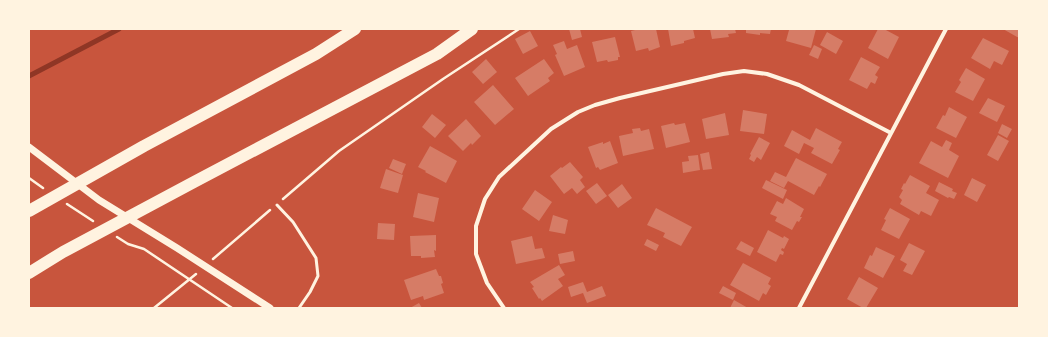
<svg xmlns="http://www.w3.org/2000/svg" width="1048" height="337" viewBox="0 0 1048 337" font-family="'Work Sans',sans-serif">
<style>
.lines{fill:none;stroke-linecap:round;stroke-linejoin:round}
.stream{stroke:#8f3625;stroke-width:5}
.building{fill:#d67c66}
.path{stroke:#fff3e0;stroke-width:2.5}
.service{stroke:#fff3e0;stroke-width:3}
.minor{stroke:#fff3e0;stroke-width:4}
.tertiary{stroke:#fff3e0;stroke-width:7}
.motorway{stroke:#fff3e0;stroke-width:12}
</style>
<rect width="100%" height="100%" fill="#c8553d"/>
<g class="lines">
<!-- stream -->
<path class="stream" d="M29 76 119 29"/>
</g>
<!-- building -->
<path class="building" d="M569 29H580L582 37 572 40Z
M639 29H656L660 47 649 51 648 48 636 51 631 31Z
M668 29H693L695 38 684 41V43L671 46Z
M710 29H735L736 33 728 34 729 37 712 39Z
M746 29H771L770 34 760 33V35L746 33Z
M786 29H816L811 48 786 41 789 30Z
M878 29H884L899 37 888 59 868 48Z
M1003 29H1019V38Z
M530 31 538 46 523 54 515 39Z
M827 32 843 41 836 54 820 45Z
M615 37 620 57H618V60L608 62 607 60 597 62 592 42Z
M983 38 1009 51 1002 65 994 61 990 69 971 58Z
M564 41 567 49 577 45 585 67 564 76 555 55 557 54 553 45Z
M814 45 822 49 818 59 809 55Z
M861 57 880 67 875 75 878 77 875 84 871 82 867 89 849 80Z
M486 59 497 72 483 84 472 72Z
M544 59 554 73 548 78 550 81 528 96 515 78Z
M966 68 985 79 973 101 955 92 961 82 959 80Z
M493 85 514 109 495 125 474 102Z
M988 98 1005 106 997 122 979 113Z
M949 107 967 117 956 138 936 128 943 115 945 116Z
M743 110 767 114 764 134 740 131Z
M725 113 729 135 706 139 702 119Z
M432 114 446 125 435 138 422 127Z
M466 119 481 136 472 145 471 143 463 151 448 136Z
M674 123 675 125 685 123 690 142 666 148 661 126Z
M1002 124 1012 129 1007 138 998 133Z
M640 128 641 131 649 129 654 149 623 156 619 136 633 133 632 129Z
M816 128 842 142 838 149 840 150 832 164 811 153 814 148 804 143 799 154 784 146 792 130 810 140Z
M998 135 1009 141 998 161 987 155Z
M759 137 770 143 761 160 757 157 754 162 749 159 751 155 750 154Z
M946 140 952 143 949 150 959 156 948 178 919 163 931 141 942 147Z
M610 141 618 163 600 170 598 167 596 168 588 147 603 142V144Z
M430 146 457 161 446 183 425 172 426 171 418 167Z
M709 152 712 169 703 170 700 154Z
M698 155 700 170 683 173 682 162 689 161 688 156Z
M796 158 827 174 820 187 819 186 814 195 788 181 784 188 770 181 775 172 786 177Z
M393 159 406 164 402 174 389 168Z
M570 162 583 177 580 180 585 187 577 194 572 188 564 194 550 176 561 167 562 168Z
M386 169 403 175 398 193 380 188Z
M910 175 930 186 926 193 939 200 931 216 921 211 919 215 900 204 902 200 899 197 903 190 901 189 904 183 905 184Z
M972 178 986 185 977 202 964 195Z
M766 180 787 190 783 199 762 188Z
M939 182 953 189 952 191 957 193 954 199 949 197 948 198 935 191Z
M597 183 607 196 596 204 586 191Z
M622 184 632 198 618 208 608 195Z
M535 190 552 202 539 221 522 209Z
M418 193 439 198 434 222 413 217Z
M786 198 804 209 800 217H802L799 222 797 221 792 230 775 221 777 217 770 214 777 201 783 204Z
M656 208 692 227 681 246 663 237 665 233 647 225Z
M890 208 910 219 899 239 881 230 886 220 884 219Z
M553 215 568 220 565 234 549 231Z
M378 223 395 224 394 240 377 239Z
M768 230 783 238 784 236 789 239 784 249 782 248 781 250 784 252 783 255 780 254 776 262 757 252Z
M436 235V251L434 250 435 257 421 258V256H411L410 236Z
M532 236 535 249 542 248 545 258 516 264 511 241Z
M647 239 659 245 656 251 644 245Z
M741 241 754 248 750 256 736 249Z
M909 243 925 251 912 275 903 271 907 264 900 260Z
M876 247 895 256 883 278 864 268 870 255 872 256Z
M573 251 575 261 560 264 558 254Z
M743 263 771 278 768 284 771 286 766 295 763 293 759 301 730 285Z
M559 265 565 275 558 279 563 286 542 301 540 298 539 299 532 288 534 287 530 282Z
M436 269 439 276H441L443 283 441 284 444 293 424 300 423 296 411 300 404 280Z
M859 277 878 288 866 308H863L847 299Z
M583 282 587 292 602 286 606 296 587 303 583 293 571 297 568 287Z
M723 286 736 293 733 300 719 293Z
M734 300 748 308H730Z
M419 303 422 308H410Z"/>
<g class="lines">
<!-- path -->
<path class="path" d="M29 178 43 188
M283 199 339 151 443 79 519 29
M67 204 93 221
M117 237 128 244 144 249 232 308
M213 259 270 210
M154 308 196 274"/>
<!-- service -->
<path class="service" d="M277 205 293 222 316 258 318 276 310 292 299 308"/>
<!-- minor -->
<path class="minor" d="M504 308 487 283 476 254V226L485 199 499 177 551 129 578 112 595 105 620 98 723 74 744 71 767 74 799 85 891 133
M799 308 946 29"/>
<!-- tertiary -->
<path class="tertiary" d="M29 147 99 200 177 248 270 308"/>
<!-- motorway -->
<path class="motorway" d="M29 211 144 146 316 54 355 29
M29 273 63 252 194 182 437 54 472 29"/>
</g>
<!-- border -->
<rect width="1048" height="337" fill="none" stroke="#fff3e0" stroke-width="60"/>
</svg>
